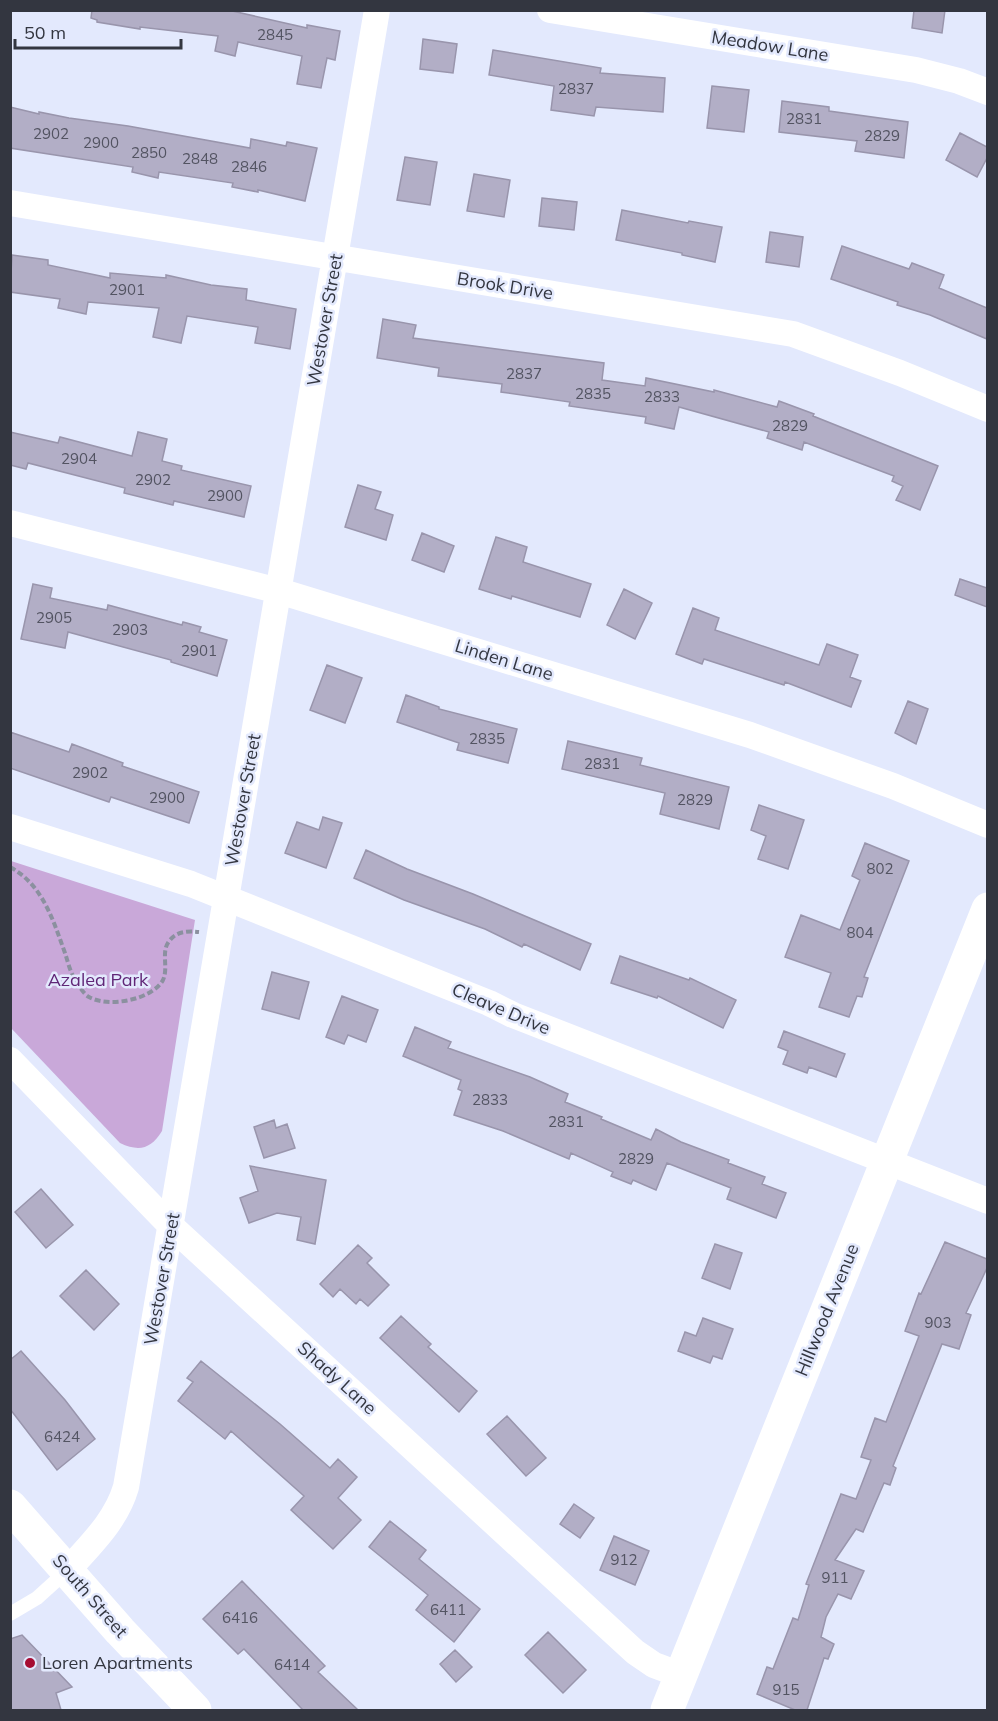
<svg xmlns="http://www.w3.org/2000/svg" width="998" height="1721" viewBox="0 0 998 1721" font-family="Mulish,sans-serif">
<style>
.green{fill:#c9a8d9}
.building{fill:#b2aec6;stroke:#9995ac;stroke-width:1.5}
.lines{fill:none;stroke-linecap:round;stroke-linejoin:round}
.path{stroke:#8b909f;stroke-width:4;stroke-dasharray:6 3;stroke-linecap:butt}
.service{stroke:#fff;stroke-width:14}
.minor{stroke:#fff;stroke-width:26}
.tertiary{stroke:#fff;stroke-width:33}
.secondary{stroke:#fff;stroke-width:33}
.poi-dot{fill:#a60d32;stroke:#e3e9fd;stroke-width:2}
.labels{text-anchor:middle;stroke-width:5;stroke-linejoin:round;paint-order:stroke}
.number-label{font-size:15px;fill:#535462}
.street-label{font-size:18px;fill:#333640;stroke:#e3e9fd}
.park-label{font-size:18px;fill:#602677;stroke:#e3e9fd}
.poi-label{font-size:18px;fill:#333640;stroke:#e3e9fd;text-anchor:start}
</style>
<rect width="100%" height="100%" fill="#e3e9fd"/>
<!-- green -->
<path class="green" d="M11 861 195 920 162 1131C151 1149 139 1152 120 1143L11 1028Z"/>
<!-- building -->
<path class="building" d="M92 10H228L307 28V25L340 31 335 60 327 58 321 88 297 84 302 56 238 42 235 56 215 51 218 36 140 27V29L97 22V20L91 18Z
M914 10H945L942 33 912 28Z
M423 39 457 44 453 73 420 69Z
M493 50 601 68 600 73 665 78 663 112 596 107 594 116 551 110 554 86 489 75Z
M712 86 749 90 744 132 707 128Z
M782 101 829 107V111L908 122 904 158 855 151 857 141 779 132Z
M10 107 39 114V112L69 118 128 126 250 148 251 139 286 146 287 142 317 148 305 201 258 190V192L232 187 233 183 159 172 158 178 132 172 133 167 10 148Z
M960 133 987 147V158L977 177 946 160Z
M405 157 437 162 430 205 397 200Z
M474 174 510 180 504 217 467 211Z
M542 198 577 202 574 230 539 226Z
M622 210 688 223 689 221 722 227 715 262 682 255V253L616 240Z
M770 232 803 237 799 267 766 262Z
M842 246 909 269 912 263 944 275 939 288 987 308V339L930 315 897 305 898 302 831 279Z
M12 255 48 260V265L110 278V273L166 278V275L211 285 247 289 246 300 296 309 290 349 255 343 258 327 187 316 181 343 153 337 159 308 88 302 86 314 58 308 60 299 10 292Z
M383 319 416 325 413 338 604 363 602 380 645 386 646 378 714 392V390L777 407 779 401 814 414 813 416 938 466 920 510 896 500 903 486 892 481 894 476 804 442 802 450 767 438 769 432 679 407 674 429 645 423 646 417 569 406 570 402 501 392 502 384 438 376 439 368 377 358Z
M10 432 58 443 60 437 132 456 138 432 167 439 162 461 182 466 181 470 251 486 244 517 174 501 173 505 124 493 125 488 28 463 26 469 10 465Z
M358 485 381 492 375 509 393 515 386 540 345 527Z
M422 533 454 546 444 572 412 560Z
M496 537 527 547 523 562 591 584 580 617 512 596 511 599 479 589Z
M960 579 987 588V607L955 595Z
M33 584 52 588 50 598 107 610 108 605 182 625 183 622 201 627 199 632 227 640 217 676 171 662V660L68 632 65 648 21 639Z
M624 589 652 603 635 639 607 625Z
M693 608 719 618 715 630 819 665 827 644 858 655 850 677 861 681 851 707 785 682 784 685 704 659 702 664 676 654Z
M327 665 362 678 345 723 310 710Z
M406 695 439 707V709L517 729 508 763 457 750 459 743 397 722Z
M908 701 928 709 916 744 895 733Z
M10 732 69 752 72 744 123 763 122 766 199 792 189 823 111 797 109 802 10 768Z
M568 741 642 758 640 765 729 787 719 829 660 814 665 793 562 769Z
M759 805 804 820 788 869 758 859 766 836 751 830Z
M323 817 342 823 326 868 285 853 297 822 319 830Z
M865 843 909 861 864 977 868 978 862 997 857 996 849 1017 819 1007 831 973 785 957 801 915 840 930 860 880 852 876Z
M366 850 407 869 473 894 591 944 580 970 524 944 522 947 485 929 404 900 354 878Z
M620 956 689 980 690 978 736 1000 723 1028 658 996 657 998 611 983Z
M272 972 309 982 299 1019 262 1009Z
M342 996 378 1010 366 1042 348 1035 344 1044 326 1037Z
M415 1027 451 1042 448 1048 530 1077 568 1094 565 1102 602 1117 601 1119 651 1140 656 1129 681 1142 729 1160 728 1163 765 1177 762 1184 786 1193 776 1218 727 1199 731 1188 667 1163 656 1190 633 1180 631 1184 611 1176 613 1172 571 1153 569 1159 503 1131 454 1115 462 1091 458 1089 461 1080 403 1056Z
M784 1031 845 1054 836 1077 809 1067 807 1073 783 1064 788 1051 778 1047Z
M274 1120 276 1128 287 1124 295 1148 264 1158 254 1127Z
M250 1166 326 1180 315 1244 297 1240 301 1217 277 1213 249 1223 240 1198 258 1191Z
M41 1189 73 1225 46 1248 15 1212Z
M945 1242 987 1259V1268L966 1313 971 1315 959 1349 942 1344 893 1466 896 1468 890 1485 884 1483 863 1532 856 1529 835 1560 864 1571 851 1599 838 1594 826 1617 821 1637 834 1644 828 1659 824 1658 807 1710H795L757 1694 767 1667 773 1669 793 1618 798 1620 809 1585 806 1584 841 1494 856 1499 871 1460 861 1457 875 1418 886 1422 919 1336 905 1331 919 1293 921 1294Z
M715 1244 742 1253 730 1289 702 1278Z
M358 1245 372 1258 367 1263 389 1285 368 1306 360 1299 356 1304 340 1289 333 1297 320 1284Z
M86 1270 119 1304 94 1330 60 1296Z
M401 1316 431 1344 428 1347 477 1391 459 1412 380 1338Z
M703 1318 733 1329 722 1359 713 1356 710 1363 678 1351 685 1332 696 1336Z
M21 1351 65 1400 95 1439 57 1470 10 1409V1360Z
M201 1361 280 1424 330 1468 338 1459 357 1477 338 1498 361 1520 333 1549 291 1510 304 1496 231 1431 225 1439 178 1401 193 1382 187 1378Z
M507 1416 546 1458 526 1476 487 1434Z
M574 1504 594 1518 580 1538 560 1524Z
M390 1521 426 1550 419 1559 480 1609 454 1642 416 1610 428 1595 369 1547Z
M614 1536 649 1551 635 1585 600 1570Z
M242 1581 325 1666 318 1672 358 1710H303L244 1649 238 1654 203 1619Z
M548 1632 586 1670 563 1693 525 1655Z
M22 1635 72 1687 56 1693 61 1710H10V1639Z
M455 1650 472 1667 456 1682 440 1664Z"/>
<g class="lines">
<!-- path -->
<path class="path" d="M10 867C43 885 53 920 65 953 68 962 70 972 75 979 78 984 83 994 89 997 108 1008 152 1000 163 980 169 967 160 951 170 940 177 931 189 931 199 932"/>
<!-- service -->
<path class="service" d="M10 1614 37 1598 68 1570"/>
<!-- minor -->
<path class="minor" d="M550 10 916 70 959 81 988 92
M10 203 793 334 900 373 988 409
M10 523 279 591 750 735 893 786 988 825
M10 827 191 884 489 1003 513 1015 988 1201
M10 1060 171 1226 635 1652 654 1665 681 1675
M68 1570C91 1544 116 1521 126 1487L377 10"/>
<!-- tertiary -->
<path class="tertiary" d="M10 1506 120 1631 195 1710"/>
<!-- secondary -->
<path class="secondary" d="M667 1710 988 909"/>
</g>
<!-- markers -->
<circle class="poi-dot" cx="30" cy="1663" r="6"/>
<g class="labels">
<!-- number labels -->
<g class="number-label">
<text x="275" y="40">2845</text>
<text x="576" y="94">2837</text>
<text x="804" y="124">2831</text>
<text x="51" y="139">2902</text>
<text x="882" y="141">2829</text>
<text x="101" y="148">2900</text>
<text x="149" y="158">2850</text>
<text x="200" y="164">2848</text>
<text x="249" y="172">2846</text>
<text x="127" y="295">2901</text>
<text x="524" y="379">2837</text>
<text x="593" y="399">2835</text>
<text x="662" y="402">2833</text>
<text x="790" y="431">2829</text>
<text x="79" y="464">2904</text>
<text x="153" y="485">2902</text>
<text x="225" y="501">2900</text>
<text x="54" y="623">2905</text>
<text x="130" y="635">2903</text>
<text x="199" y="656">2901</text>
<text x="487" y="744">2835</text>
<text x="602" y="769">2831</text>
<text x="90" y="778">2902</text>
<text x="167" y="803">2900</text>
<text x="695" y="805">2829</text>
<text x="880" y="874">802</text>
<text x="860" y="938">804</text>
<text x="490" y="1105">2833</text>
<text x="566" y="1127">2831</text>
<text x="636" y="1164">2829</text>
<text x="938" y="1328">903</text>
<text x="62" y="1442">6424</text>
<text x="624" y="1565">912</text>
<text x="835" y="1583">911</text>
<text x="448" y="1615">6411</text>
<text x="240" y="1623">6416</text>
<text x="292" y="1670">6414</text>
<text x="786" y="1695">915</text>
</g>
<!-- street labels -->
<g class="street-label">
<text transform="translate(770 46) rotate(9)" y="6">Meadow Lane</text>
<text transform="translate(505 286) rotate(9)" y="6">Brook Drive</text>
<text transform="translate(325 320) rotate(-80)" y="6">Westover Street</text>
<text transform="translate(504 660) rotate(17)" y="6">Linden Lane</text>
<text transform="translate(243 800) rotate(-80)" y="6">Westover Street</text>
<text transform="translate(501 1009) rotate(23)" y="6">Cleave Drive</text>
<text transform="translate(162 1279) rotate(-80)" y="6">Westover Street</text>
<text transform="translate(827 1310) rotate(-68)" y="6">Hillwood Avenue</text>
<text transform="translate(337 1378) rotate(42)" y="6">Shady Lane</text>
<text transform="translate(90 1596) rotate(49)" y="6">South Street</text>
</g>
<!-- park labels -->
<g class="park-label">
<text x="98" y="986">Azalea Park</text>
</g>
<!-- poi labels -->
<g class="poi-label">
<text x="42" y="1669">Loren Apartments</text>
</g>
</g>
<!-- border -->
<rect width="998" height="1721" fill="none" stroke="#333640" stroke-width="24"/>
<!-- scale -->
<path d="M15 39v9h166v-9" fill="none" stroke="#333640" stroke-width="3"/>
<text x="24" y="39" font-size="18" fill="#333640" stroke="#e3e9fd" stroke-width="4.5" paint-order="stroke">50 m</text>
</svg>
